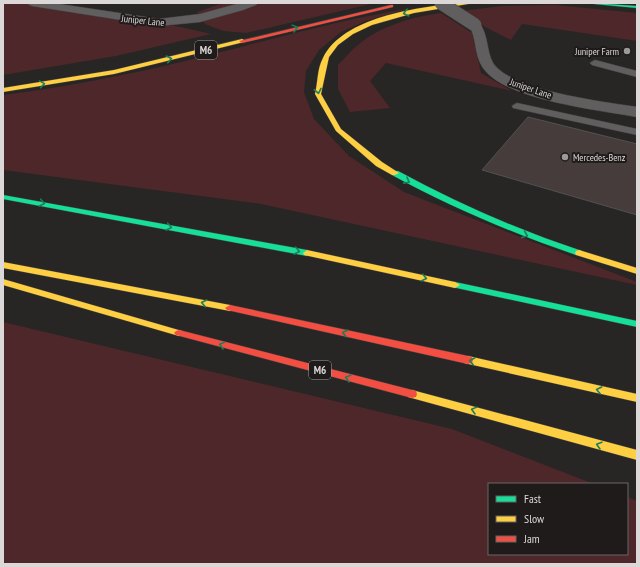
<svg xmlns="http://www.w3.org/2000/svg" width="640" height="567" viewBox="0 0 640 567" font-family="'PT Sans Narrow',sans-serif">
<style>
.green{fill:#4d2729}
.building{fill:#463c3c;stroke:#535151}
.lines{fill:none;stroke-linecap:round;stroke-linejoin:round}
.lane-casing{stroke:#454343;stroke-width:1}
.street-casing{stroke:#454343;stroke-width:1}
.fast-casing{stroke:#454343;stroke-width:1}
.slow-casing{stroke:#454343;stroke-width:1}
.jam-casing{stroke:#454343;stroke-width:1}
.lane{fill:#605e5e;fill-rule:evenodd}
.street{fill:#605e5e;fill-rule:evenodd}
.fast{fill:#16e098;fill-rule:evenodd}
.slow{fill:#ffcf43;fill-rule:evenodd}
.jam{fill:#f24e42;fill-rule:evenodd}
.street-bridge-casing{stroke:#454343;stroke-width:14;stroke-linecap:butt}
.street-bridge{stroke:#605e5e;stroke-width:13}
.oneway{stroke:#1a7e5a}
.poi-dot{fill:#9d9999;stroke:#1f1b1b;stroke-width:1.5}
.labels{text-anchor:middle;stroke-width:4;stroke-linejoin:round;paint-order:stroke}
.far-street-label{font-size:10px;fill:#dcd8d8;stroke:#1f1b1b}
.far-poi-label{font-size:10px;fill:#dcd8d8;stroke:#1f1b1b;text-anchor:end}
.shield{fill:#1f1b1b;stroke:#a39f9f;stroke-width:1}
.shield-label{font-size:11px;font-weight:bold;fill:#dcd8d8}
</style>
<rect width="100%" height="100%" fill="#282525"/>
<!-- green -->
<path class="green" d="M3 3H22L176 26 211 34 116 56 3 75Z
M223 3H375L246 33 223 31 205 24 197 12Z
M556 5 637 13V41L522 24 511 40 487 28 461 11 501 6Z
M411 8 366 21 341 32 319 50 306 71 304 92 314 119 349 156 404 192 637 282V285L261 204 3 170V95C57 88 111 78 164 66 246 47 327 22 411 8Z
M441 13 472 33 481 73 512 91 386 63 370 81 390 108 350 112 338 89V65C345 58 351 50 358 45 380 26 412 17 441 13Z
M3 322 452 429 594 484H489V554H627V497L637 501V564H3Z"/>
<!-- building -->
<path class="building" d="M528 117 637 144V215L482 170Z"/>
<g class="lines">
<!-- lane casing -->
<g class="lane-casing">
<path id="lane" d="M595 60 637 71V77L592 65 590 63Z
M517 103 637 129V135L513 108 512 106Z"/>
</g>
<!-- street casing -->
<g class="street-casing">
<path id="street" d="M26 3H53L159 19 200 14 240 3H258L256 5 243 10 200 22 159 26 32 6Z
M475 21 479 22C489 36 486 50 493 63 511 91 605 102 637 107V117C599 110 505 100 483 68 474 55 477 39 469 25Z"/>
</g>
<!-- fast casing -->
<g class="fast-casing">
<path id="fast" d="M592 3 637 6V8L594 4Z
M392 171H398C457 203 518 230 582 251L583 253 582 255H576C512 233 451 207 392 175Z
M3 195 307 250 311 253 307 256 3 199Z
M455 282 637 321V327L452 287 450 285 452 283Z"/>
</g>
<!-- slow casing -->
<g class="slow-casing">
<path id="slow" d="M456 3H474L414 13 372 25 353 34 338 45 329 57 321 94 341 129 382 162 399 173 395 175H392L376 166 336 131 315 94C318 82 317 69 323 58 343 17 416 8 456 3Z
M242 39 244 40V42L114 74 3 92V88L114 70Z
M307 250 455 282 460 285 455 288 304 255 303 253Z
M579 250 637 268V274L576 255 575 253 576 251Z
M3 262 230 305 235 308 230 311 3 268Z
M3 279 182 331 184 333 182 335 179 336 3 285Z
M468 356 637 394V402L464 363 463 360 464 357Z
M412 390 637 450V460L408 397 407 394 408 391Z"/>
</g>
<!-- jam casing -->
<g class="jam-casing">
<path id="jam" d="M391 5H393V7L242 43 239 41Z
M230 305 468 356 472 357 473 360 472 363 468 364 227 310 225 308Z
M179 330 412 390 416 391 417 394 416 397 412 398 176 335 174 333 176 331Z"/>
</g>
<!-- lane -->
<use href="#lane" class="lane"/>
<!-- street -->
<use href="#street" class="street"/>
<!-- fast -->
<use href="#fast" class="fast"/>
<!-- slow -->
<use href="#slow" class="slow"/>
<!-- jam -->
<use href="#jam" class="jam"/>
<!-- street-bridge casing -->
<g class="street-bridge-casing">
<path id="street-bridge" d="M441 3 475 25"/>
</g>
<!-- street-bridge -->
<use href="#street-bridge" class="street-bridge"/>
</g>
<!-- one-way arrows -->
<defs><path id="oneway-chevron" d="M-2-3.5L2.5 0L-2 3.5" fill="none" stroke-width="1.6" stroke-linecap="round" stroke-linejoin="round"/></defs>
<g class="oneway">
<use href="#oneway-chevron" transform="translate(406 13) rotate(166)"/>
<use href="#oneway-chevron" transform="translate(295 28) rotate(-15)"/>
<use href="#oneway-chevron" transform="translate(169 59) rotate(-13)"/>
<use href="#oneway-chevron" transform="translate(42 84) rotate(-9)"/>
<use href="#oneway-chevron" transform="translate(318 91) rotate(79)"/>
<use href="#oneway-chevron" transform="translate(407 181) rotate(29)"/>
<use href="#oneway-chevron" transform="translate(42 203) rotate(11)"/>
<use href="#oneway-chevron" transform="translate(169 227) rotate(11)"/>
<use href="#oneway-chevron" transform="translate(525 235) rotate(22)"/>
<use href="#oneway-chevron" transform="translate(297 251) rotate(11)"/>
<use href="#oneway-chevron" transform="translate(424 278) rotate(12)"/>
<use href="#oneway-chevron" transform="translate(204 303) rotate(-169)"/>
<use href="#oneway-chevron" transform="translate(345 333) rotate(-167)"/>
<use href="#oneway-chevron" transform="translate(222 345) rotate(-165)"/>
<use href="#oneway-chevron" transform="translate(472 361) rotate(-167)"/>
<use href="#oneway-chevron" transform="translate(348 378) rotate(-165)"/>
<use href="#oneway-chevron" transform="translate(599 390) rotate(-167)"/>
<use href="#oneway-chevron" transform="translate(474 410) rotate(-165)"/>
<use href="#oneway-chevron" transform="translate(599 445) rotate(-164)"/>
</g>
<!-- markers -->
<g class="poi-dot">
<circle cx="627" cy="51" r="4"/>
<circle cx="565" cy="157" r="4"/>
</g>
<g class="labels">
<!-- far-street labels -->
<g class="far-street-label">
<text transform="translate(143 20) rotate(6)" y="4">Juniper Lane</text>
<text transform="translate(531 88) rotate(19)" y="4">Juniper Lane</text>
</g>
<!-- far-poi labels -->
<g class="far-poi-label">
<text x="619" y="55">Juniper Farm</text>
<text x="573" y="161" text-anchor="start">Mercedes-Benz</text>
</g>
<!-- shield labels -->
<g class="shield">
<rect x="195" y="41" width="22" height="18" rx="3"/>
<rect x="309" y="361" width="22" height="18" rx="3"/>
</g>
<g class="shield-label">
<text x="206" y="54">M6</text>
<text x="320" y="374">M6</text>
</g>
</g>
<!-- border -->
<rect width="640" height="567" fill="none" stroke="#dcd8d8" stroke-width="8"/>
<!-- legend -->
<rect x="488" y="483" width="140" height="72" fill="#1f1b1b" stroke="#6b6767"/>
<rect x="496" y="496" width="20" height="6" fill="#16e098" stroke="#6b6767"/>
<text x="524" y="503" font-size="12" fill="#dcd8d8">Fast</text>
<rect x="496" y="516" width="20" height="6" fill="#ffcf43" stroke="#6b6767"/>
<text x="524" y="523" font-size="12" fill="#dcd8d8">Slow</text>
<rect x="496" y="536" width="20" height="6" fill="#f24e42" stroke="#6b6767"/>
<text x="524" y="543" font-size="12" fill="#dcd8d8">Jam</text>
</svg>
